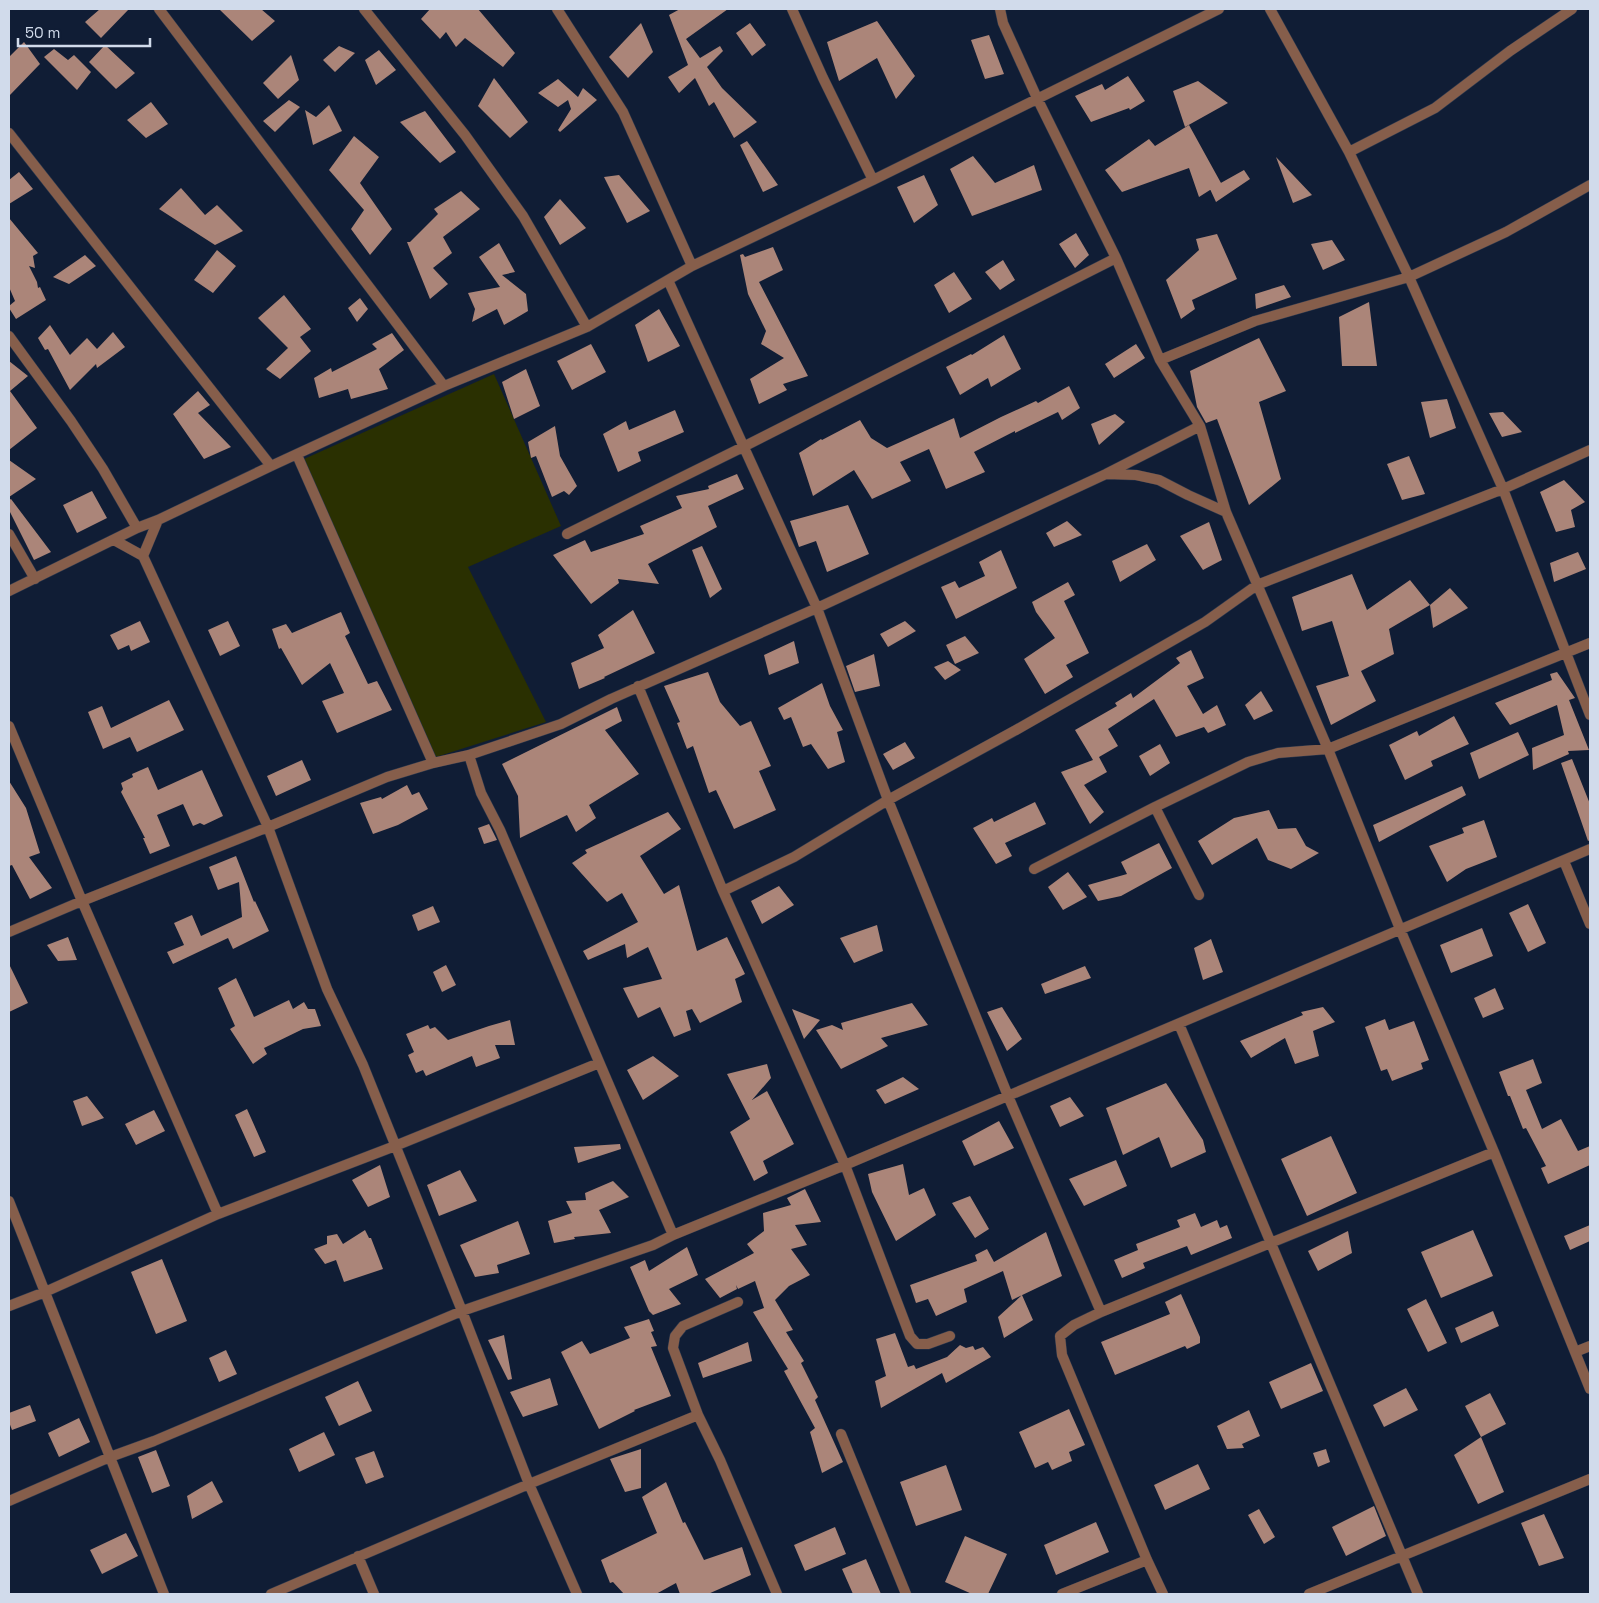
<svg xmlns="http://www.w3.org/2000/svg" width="1599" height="1603" viewBox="0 0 1599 1603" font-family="'Space Grotesk',sans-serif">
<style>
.green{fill:#2a3001}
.building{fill:#ab8579}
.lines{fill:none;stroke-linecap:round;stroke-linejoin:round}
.minor-casing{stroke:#2b384e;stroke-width:11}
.minor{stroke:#865e4b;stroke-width:10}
</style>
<rect width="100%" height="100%" fill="#101d35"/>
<!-- green -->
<path class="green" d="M494 374 561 526 468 567 546 722 436 757 304 459Z"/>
<!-- building -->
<path class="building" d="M100 9H129L101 38 85 22Z
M219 9H261L275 21 252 41Z
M430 9H478L515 53 503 67 465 38 456 47 446 32 440 39 421 19Z
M680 9H728L686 39 700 58 720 46 723 51 707 67 722 88 757 122 734 138 714 102 709 106 695 78 679 93 668 77 688 65 669 15Z
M877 21 915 76 896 99 877 58 839 81 827 42Z
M641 23 653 52 628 78 609 57Z
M750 23 766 45 752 56 736 33Z
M989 35 1004 74 985 79 971 40Z
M24 42 40 64 9 96V57Z
M105 45 135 73 116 89 89 62Z
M339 46 355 53 335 72 323 60Z
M54 49 68 60 74 55 91 72 77 90 44 57Z
M379 50 396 70 376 85 365 60Z
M291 55 299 80 278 99 263 83Z
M1128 76 1145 101 1130 110 1129 108 1091 122 1075 96 1102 84 1105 90Z
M494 78 528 122 510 138 478 106Z
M558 79 578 97 583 88 597 100 560 132 558 130 571 109 568 100 558 107 538 93Z
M1198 81 1228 103 1185 127 1173 91Z
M289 100 300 107 275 132 263 121Z
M151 102 168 124 146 138 127 120Z
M329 105 342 131 313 145 305 110 316 117Z
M425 111 456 152 440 163 400 122Z
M1189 125 1221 183 1199 197 1189 168 1122 192 1105 170 1149 139 1155 146Z
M354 136 379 157 360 183 392 229 370 255 351 229 364 210 329 170Z
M747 141 778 185 763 192 740 145Z
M973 156 995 183 1034 165 1042 190 972 216 950 169Z
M1276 157 1312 195 1293 203Z
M1244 170 1250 179 1216 202 1210 189Z
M19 172 33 189 9 204V180Z
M619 175 650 211 627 223 604 177Z
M924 175 938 205 914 223 897 187Z
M181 188 205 215 217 205 243 231 215 245 159 209Z
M461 191 480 209 443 237 452 253 433 268 448 284 430 299 407 242H410L438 214 434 209Z
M560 199 586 228 560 245 544 217Z
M9 218 38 253 33 256 35 268 29 266 37 282 38 288 40 287 46 300 16 319 9 308V306L15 301 9 287Z
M1076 233 1089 255 1075 268 1059 244Z
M1217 234 1237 279 1192 300 1195 309 1181 319 1166 280 1199 250 1196 239Z
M1332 240 1345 260 1323 270 1311 244Z
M499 243 515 272 502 275 526 294 528 311 504 325 497 309 472 322 475 309 468 293 500 287 479 257Z
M773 247 783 270 759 282 808 376 783 384 787 390 759 404 750 379 784 358 761 344 766 331 748 294 740 255 743 254 745 257Z
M217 250 236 266 213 293 194 280Z
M85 255 96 266 69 284 53 277Z
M1003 260 1015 280 1000 290 985 272Z
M954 272 972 299 949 313 934 285Z
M1284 285 1291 297 1256 309 1255 294Z
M284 295 311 329 300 337 311 351 280 379 266 369 288 348 258 318Z
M360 298 368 309 357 322 348 308Z
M1369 302 1377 366H1342L1339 317Z
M659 309 680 346 648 362 635 325Z
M50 325 70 355 87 338 97 349 113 332 125 347 97 368 96 364 70 390 48 349 45 350 38 338Z
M392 333 404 350 379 369 388 389 351 399 348 389 319 398 314 378 331 368 332 372 377 349 372 344Z
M1004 335 1021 369 991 387 988 378 960 395 946 367 971 354 972 355Z
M1259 338 1286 391 1259 402 1281 479 1249 505 1217 419 1206 423 1197 407 1190 371Z
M591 344 606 372 572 390 557 361Z
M1136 344 1145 358 1114 378 1105 364Z
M9 361 28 376 10 391 37 428 9 450Z
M526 369 540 406 514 419 502 382Z
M1069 386 1080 408 1062 420 1058 412 1015 433V431L974 452 985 472 946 489 929 449 900 462 911 481 872 499 854 470 813 496 799 453 821 439 822 440 860 420 871 438 887 448 954 418 960 438 1001 417 1036 401 1038 403Z
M198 391 210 405 198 413 231 447 204 459 173 414Z
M1447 399 1456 428 1430 438 1421 402Z
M675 410 684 432 638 452 641 461 618 472 603 434 626 421 629 430Z
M1503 412 1522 432 1502 437 1489 413Z
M1115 414 1125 422 1099 445 1091 424Z
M555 426 560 456 577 486 569 495 564 491 552 497 536 456 531 458 528 442Z
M1409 456 1425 494 1402 500 1387 464Z
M9 460 36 479 9 497Z
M737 474 744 489 708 506 717 527 648 564 659 584 618 579 619 583 591 604 553 555 585 540 591 552 644 534 640 526 682 508 676 496 709 489 708 486Z
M1564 480 1585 502 1571 510 1575 527 1556 532 1540 492Z
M92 491 107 518 77 533 63 505Z
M11 499 51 552 34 560 9 510V500Z
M848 505 869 554 827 572 816 541 799 547 790 521Z
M1067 521 1082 535 1054 547 1046 533Z
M1209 522 1222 560 1203 570 1180 536Z
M1147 544 1156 560 1120 582 1112 561Z
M702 546 722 589 710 598 692 550Z
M1001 550 1017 588 956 619 941 587 955 581 959 588 985 576 979 562Z
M1578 552 1586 569 1554 582 1550 563Z
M1352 574 1367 610 1410 580 1430 605 1389 629 1394 654 1361 671 1376 701 1331 725 1316 686 1349 676 1332 621 1302 631 1292 597Z
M1068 582 1075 595 1064 601 1089 653 1066 665 1073 677 1045 694 1024 659 1055 638 1036 612 1032 602Z
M1450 588 1468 608 1433 628 1430 605Z
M633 610 655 653 604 677 605 678 579 689 571 663 604 648 598 635Z
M341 612 350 633 345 636 368 684 377 681 392 710 337 733 322 701 344 693 330 663 302 685 281 648 279 649 272 629 286 624 292 633Z
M140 621 150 642 131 651 129 645 118 650 110 635Z
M228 621 240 646 220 656 208 630Z
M905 621 916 631 888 647 880 634Z
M965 636 979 653 955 664 946 645Z
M794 641 799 663 769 675 764 655Z
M1191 650 1204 678 1187 686 1203 714 1217 705 1226 725 1208 733 1204 727 1176 737 1154 699 1108 729 1118 746 1099 757 1107 772 1084 785 1104 812 1090 824 1061 772 1093 760 1075 730 1117 706 1115 703 1131 693 1133 698 1180 663 1176 658Z
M874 654 880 686 855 692 846 666Z
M948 661 961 670 945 680 934 667Z
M708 672 720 702 740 726 751 721 771 766 759 771 776 810 734 829 716 790 709 793 693 746 687 749 677 723 680 722 664 686Z
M1557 672 1575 698 1569 700 1589 750 1568 751 1569 754 1533 770 1532 748 1564 735 1557 705 1510 725 1495 703 1552 680 1550 674Z
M822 683 830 706 843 730 837 732 845 762 828 769 811 744 803 747 791 717 784 720 778 708Z
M1261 691 1273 711 1254 720 1245 705Z
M169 700 184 730 137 752 130 737 103 749 88 712 102 706 111 728Z
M617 707 622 721 605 730 639 774 589 805 596 818 576 832 567 815 520 838 518 796 502 764Z
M1454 716 1469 744 1431 761 1433 766 1405 780 1389 745 1417 731 1419 736Z
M1518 732 1529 755 1479 779 1470 753Z
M905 742 915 758 893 770 883 754Z
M1160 744 1170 763 1150 776 1139 756Z
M1572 759 1590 804V840L1588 841 1561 763Z
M302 760 311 780 276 796 267 776Z
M148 767 158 790 202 770 223 816 204 825 200 823 193 826 183 804 157 815 170 846 150 854 143 838H145L121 792 123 789 121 783 133 777 132 774Z
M9 781 26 808 40 853 29 857 52 888 30 899 12 865 9 866Z
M407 785 412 795 419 792 428 809 398 825 373 834 360 803 381 797 382 799Z
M1462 786 1466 795 1379 842 1373 825Z
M1035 802 1046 824 1005 843 1012 856 996 864 973 828 992 818 994 822Z
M1269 810 1278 829 1296 828 1306 846 1319 853 1291 869 1268 860 1257 838 1212 865 1198 841 1234 818Z
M668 812 681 829 640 856 664 894 679 885 697 951 727 937 745 974 735 979 742 1002 700 1023 692 1009 686 1011 691 1030 674 1037 660 1007 638 1018 623 988 662 979 648 947 627 958 625 944 588 960 583 951 638 922 622 893 607 902 572 863 587 853 585 850Z
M1484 820 1497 857 1466 869 1447 882 1429 846 1464 833 1462 828Z
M489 824 497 840 484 844 478 828Z
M1159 843 1172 868 1121 896 1098 901 1088 885 1127 874 1121 862Z
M236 856 254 902 255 901 269 931 233 949 228 938 173 964 167 952 184 945 174 923 192 915 201 936 242 917 239 882 218 890 209 867Z
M1068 872 1087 897 1063 910 1048 887Z
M779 886 794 905 762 924 751 901Z
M1528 904 1546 943 1528 952 1509 913Z
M433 906 440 922 418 931 412 915Z
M877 925 883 951 854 963 840 938Z
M1482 928 1493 956 1451 973 1440 945Z
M68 937 77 960 58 961 47 945Z
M1211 939 1223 972 1203 980 1194 948Z
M9 964 28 1003 9 1012Z
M446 965 456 985 442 992 433 972Z
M1085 966 1091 978 1045 994 1041 984Z
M236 978 254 1017 289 1000 293 1009 304 1002 308 1009H315L321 1026 303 1029 264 1048 267 1054 253 1064 230 1029 235 1026 218 988Z
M1495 988 1504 1009 1483 1018 1474 998Z
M912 1003 928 1025 881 1038 888 1046 841 1069 816 1030 832 1025 843 1030 841 1023Z
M1002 1007 1022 1039 1007 1051 987 1012Z
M1323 1007 1335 1022 1313 1031 1319 1056 1295 1064 1285 1038 1251 1058 1240 1041 1303 1015 1301 1012Z
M792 1009 820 1020 804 1039Z
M1385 1019 1389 1030 1414 1021 1429 1060 1421 1063 1423 1069 1392 1081 1387 1069 1381 1071 1365 1027Z
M510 1020 515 1045H495L500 1058 476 1067 472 1056 426 1076 423 1070 416 1073 408 1055 414 1052 406 1034 428 1025 430 1029 435 1027 448 1040 489 1026Z
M653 1056 679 1076 643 1100 627 1070Z
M1533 1059 1542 1083 1526 1090 1542 1129 1561 1119 1578 1151 1590 1146V1165L1548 1184 1541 1168 1546 1166 1526 1128 1523 1129 1510 1096H1508L1499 1072Z
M767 1064 771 1078 752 1100 767 1091 794 1144 763 1161 768 1173 754 1181 730 1132 750 1119 727 1074Z
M903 1077 919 1089 885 1104 876 1090Z
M1166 1083 1203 1140 1206 1152 1171 1168 1159 1137 1123 1155 1106 1108Z
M87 1096 104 1118 82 1126 73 1101Z
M1070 1097 1084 1116 1060 1127 1050 1106Z
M247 1109 266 1152 254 1157 235 1115Z
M154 1110 165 1131 136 1145 125 1124Z
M999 1121 1014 1148 974 1166 962 1141Z
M1331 1136 1357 1193 1307 1216 1281 1159Z
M620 1144 621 1149 578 1163 574 1147Z
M1116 1160 1127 1186 1084 1206 1069 1179Z
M903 1164 909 1195 924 1188 936 1215 896 1241 872 1192 868 1174Z
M380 1165 390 1197 368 1207 352 1180Z
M460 1170 477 1201 439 1216 427 1185Z
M613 1181 629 1197 599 1210 611 1233 574 1237 575 1239 554 1243 548 1221 572 1213 566 1201 586 1200 585 1193Z
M805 1189 821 1222 795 1225 807 1245 791 1249 810 1275 789 1286 775 1300 793 1330 786 1332 804 1361 801 1363 818 1397 815 1400 843 1462 822 1473 810 1432 815 1428 784 1371 788 1369 753 1312 764 1308 755 1281 738 1289 736 1285 737 1289 720 1298 705 1279 754 1253 747 1244 764 1231 763 1213 791 1205 787 1198Z
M970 1196 989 1229 975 1238 952 1203Z
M1195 1213 1201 1227 1217 1220 1220 1228 1227 1225 1232 1238 1191 1255 1187 1246 1143 1263 1145 1268 1122 1278 1114 1260 1138 1250 1136 1244 1180 1227 1177 1220Z
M518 1221 530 1254 497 1265 499 1273 475 1277 460 1245Z
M1590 1225V1241L1570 1250 1564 1236Z
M365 1230 369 1238H371L383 1269 344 1282 336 1260 325 1264 314 1249 327 1244V1236L337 1234 343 1244Z
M1473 1230 1493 1276 1441 1298 1421 1252Z
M1348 1231 1352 1253 1318 1271 1308 1251Z
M1046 1232 1062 1276 1012 1300 1003 1271 964 1289 967 1302 936 1316 928 1299 916 1303 910 1285 977 1261 975 1255 987 1249 994 1262Z
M687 1247 698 1275 669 1289 681 1304 653 1315 649 1311 630 1267 645 1260 649 1271Z
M162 1259 187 1321 156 1334 131 1272Z
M1181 1294 1200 1337V1343L1187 1349 1185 1346 1115 1375 1101 1342 1170 1314 1165 1302Z
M1022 1295 1033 1320 1004 1338 998 1317Z
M1426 1299 1447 1343 1428 1352 1407 1309Z
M1493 1311 1499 1326 1461 1343 1455 1328Z
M649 1319 654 1331 651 1332 657 1346 651 1347 671 1396 634 1410 635 1411 599 1429 561 1352 582 1341 590 1354 630 1338 624 1327Z
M895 1333 908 1367 914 1365 916 1369 947 1357 960 1345 966 1348 973 1346 975 1350 983 1347 991 1357 946 1383 942 1373 881 1408 875 1381 886 1376 876 1339Z
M504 1335 512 1379 508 1380 488 1340Z
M748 1342 752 1361 703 1378 698 1363Z
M226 1350 237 1374 219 1382 209 1358Z
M1311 1363 1323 1391 1281 1409 1269 1382Z
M550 1378 558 1405 523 1417 510 1392Z
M358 1381 372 1411 339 1426 325 1397Z
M1406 1388 1418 1410 1384 1427 1373 1405Z
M1490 1393 1506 1424 1481 1437 1465 1406Z
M30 1405 36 1421 12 1430 9 1422V1413Z
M1069 1409 1085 1445 1069 1452 1072 1461 1052 1470 1048 1462 1035 1468 1019 1432Z
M1249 1410 1260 1436 1242 1444 1244 1448 1227 1449 1217 1426Z
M79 1418 90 1442 59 1457 48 1433Z
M324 1432 335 1455 299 1472 289 1449Z
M1481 1437 1504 1492 1478 1504 1454 1455Z
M641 1449V1488L625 1492 610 1459Z
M1326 1449 1330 1462 1318 1467 1313 1453Z
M156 1450 170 1486 152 1493 138 1457Z
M374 1451 384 1477 366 1484 355 1458Z
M1198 1464 1210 1489 1165 1510 1154 1485Z
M946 1465 962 1510 916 1526 900 1482Z
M212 1481 223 1502 192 1519 187 1496Z
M666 1482 683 1523 685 1522 704 1560 742 1547 751 1575 708 1594H680L676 1583 656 1594H624L613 1582 610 1583 601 1560 657 1533 642 1497Z
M1374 1506 1386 1536 1346 1556 1332 1527Z
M1259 1509 1275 1537 1264 1544 1248 1515Z
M1544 1514 1564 1558 1539 1566 1521 1523Z
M1096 1522 1109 1552 1056 1575 1044 1545Z
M835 1527 846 1554 805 1571 794 1545Z
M126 1533 138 1556 102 1574 90 1550Z
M965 1536 1007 1554 988 1594H972L945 1582Z
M866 1559 881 1594H853L842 1569Z"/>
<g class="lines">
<!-- minor casing -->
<g class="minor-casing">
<path id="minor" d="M159 9 444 386
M364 9 465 135 523 216 587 327
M557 9 623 112 692 266
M792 9 823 78 873 180
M1000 9 1003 23 1037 98 1116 258 1160 360 1200 426 1226 512 1328 749 1400 929 1494 1152 1590 1389
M1270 9 1349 152 1409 277 1503 489 1590 715
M9 133 271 466
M1349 152 1435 108 1510 51 1572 9
M668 280 817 608 888 800 1008 1096 1101 1312
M9 336 71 421 103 469 137 528
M1160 360 1255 321 1409 277 1506 232 1590 185
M297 455 433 763
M1107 474 1136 475 1159 480 1188 495 1226 512
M9 534 35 579
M567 534 743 447 1116 258
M114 540 143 556 268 827 327 989 363 1065 462 1311 529 1484 577 1594
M143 556 158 520
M9 591 137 528 158 520 271 466 444 386 587 327 692 266 873 180 1219 9
M638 686 723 891 845 1165 910 1336 917 1344H928L950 1336
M9 726 82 901 218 1214
M469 755 481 793 500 830 673 1235
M1155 807 1199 895
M1564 861 1590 924
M1034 869 1155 807 1248 762 1278 753 1328 749 1590 643
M723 891 794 857 888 800 1016 730 1205 622 1257 585 1503 489 1590 450
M9 932 82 901 268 827 387 777 433 763 469 755 561 724 611 699 817 608 1106 474 1200 426
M1179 1024 1418 1594
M9 1201 164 1594
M738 1302 683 1326 675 1336 673 1348 698 1415 720 1460 777 1594
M9 1306 45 1292 218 1214 395 1146 599 1063
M1575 1352 1590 1346
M841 1434 906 1594
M9 1501 110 1457 154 1441 462 1311 653 1245 673 1235 845 1165 1590 849
M358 1556 374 1594
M271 1594 529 1484 698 1415
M1062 1594 1147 1560
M1163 1594 1147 1560 1062 1355 1060 1336 1074 1325 1101 1312 1494 1152
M1309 1594 1590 1479"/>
</g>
<!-- minor -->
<use href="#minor" class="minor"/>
</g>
<!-- border -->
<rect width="1599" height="1603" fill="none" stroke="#d1dbeb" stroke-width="20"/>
<!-- scale -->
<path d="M18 38v8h132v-8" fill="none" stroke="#d1dbeb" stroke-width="2.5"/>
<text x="25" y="38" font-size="15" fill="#d1dbeb" stroke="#101d35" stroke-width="4" paint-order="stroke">50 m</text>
</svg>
